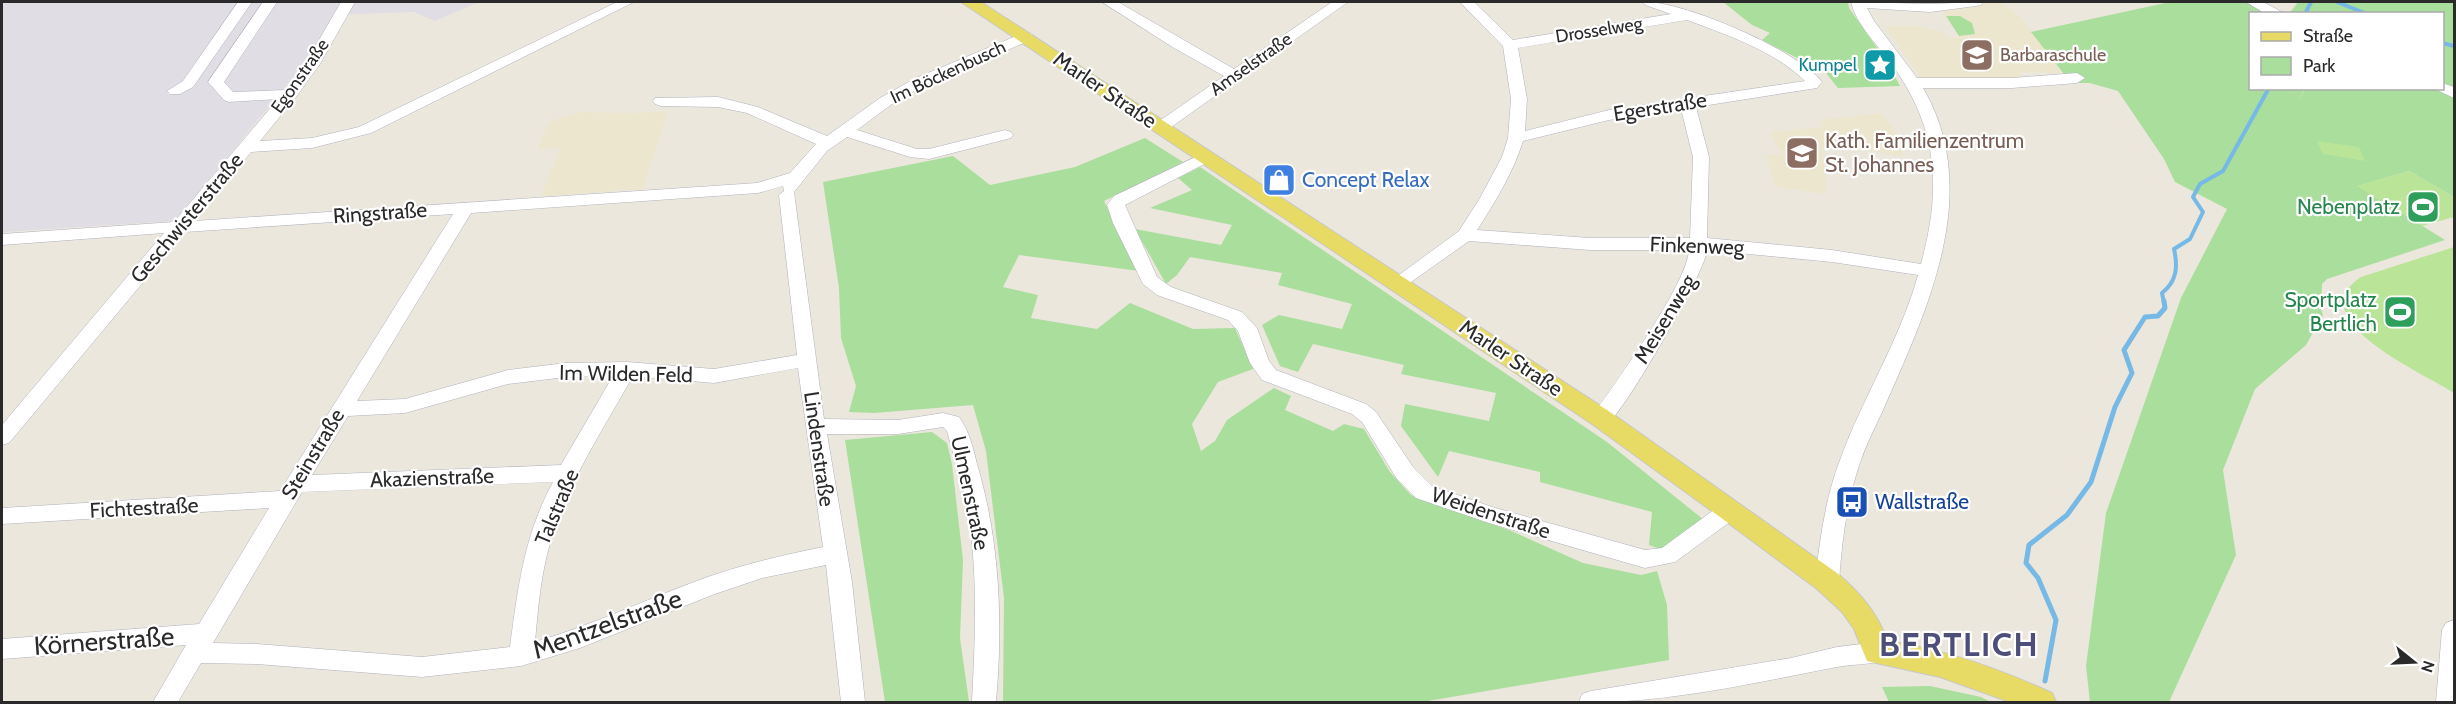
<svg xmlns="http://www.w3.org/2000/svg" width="2456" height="704" viewBox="0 0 2456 704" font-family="Cabin,sans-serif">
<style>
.industrial{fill:#e0dde4}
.education{fill:#ece6ce}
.green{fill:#aade9d}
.pitch{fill:#bae599}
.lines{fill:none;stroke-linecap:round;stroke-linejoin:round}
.stream-far1{stroke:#77b9e6;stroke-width:4}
.stream{stroke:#77b9e6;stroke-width:5}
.minor-casing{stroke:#b0b1bd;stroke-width:1}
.major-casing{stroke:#c8c8c8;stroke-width:2}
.minor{fill:#fff;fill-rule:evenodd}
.major{fill:#e7db66;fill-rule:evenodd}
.labels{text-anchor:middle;stroke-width:4.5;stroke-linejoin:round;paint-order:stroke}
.far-street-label{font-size:18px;fill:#2a2a2a;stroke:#fff}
.far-education-label{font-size:18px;fill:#785e54;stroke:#fff;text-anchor:start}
.far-culture-label{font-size:18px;fill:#0d838f;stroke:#fff;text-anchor:end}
.street-label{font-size:21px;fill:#2a2a2a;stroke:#fff}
.education-label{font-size:21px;fill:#785e54;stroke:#fff;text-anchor:start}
.shop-label{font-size:21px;fill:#366cbe;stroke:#fff;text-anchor:start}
.leisure-label{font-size:21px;fill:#27864d;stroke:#fff;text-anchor:end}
.transit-label{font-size:21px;fill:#164399;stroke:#fff;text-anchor:start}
.near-street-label{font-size:26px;fill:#2a2a2a;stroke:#fff}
.near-district-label{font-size:33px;font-weight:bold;letter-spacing:1.5px;fill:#4d4f78;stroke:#fff}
</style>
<rect width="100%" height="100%" fill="#ebe7dd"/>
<!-- industrial -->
<path class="industrial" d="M2 2H479L435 21 414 12 335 15 303 65 175 221 2 232Z"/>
<!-- education -->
<path class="education" d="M1993 2H2000L2021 17 2062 73 2020 72 2021 79 1921 78 1885 26H1915L1944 32 1947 38H1960L1942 11Z
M668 111 643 189 541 196 560 148 537 149 550 121 580 112 636 113Z
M1881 113 1897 134 1903 157 1872 151 1822 149 1827 194 1775 187 1766 155 1782 154 1769 132 1824 127 1819 120Z"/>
<!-- green -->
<path class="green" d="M1723 2H1848L1849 8 1885 59 1900 86 1838 88 1825 72 1817 73 1801 60 1762 40 1770 33 1752 25Z
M2170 2H2251L2278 13 2250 14V88L2304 89 2297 104 2305 88 2436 89 2454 97V197L2409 171 2358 186 2445 240 2327 279 2322 284 2321 310 2323 315 2306 345 2255 389 2223 470 2236 555 2169 702H2090L2086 666 2106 513 2181 298 2227 209 2175 182 2164 159 2118 91 2090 83H2071L2031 32Z
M2298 2H2454V90L2443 84 2442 14H2289Z
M1946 16H1960L1972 23 1975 34 1959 36Z
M1145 138 1183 162 1104 201 1139 271 1019 255 1003 287 1038 295 1031 318 1097 329 1130 303 1193 329 1235 328 1253 369 1218 382 1192 424 1201 451 1215 441 1227 420 1274 388 1291 396 1285 410 1333 431 1344 424 1364 429 1390 472 1411 495 1509 530 1583 563 1641 575 1657 571 1667 605 1669 660 1422 702H1003L1004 598 986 451 973 405 874 413 849 412 856 386 841 338 839 288 823 182 953 156 990 185 1075 167Z
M1200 167 1607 442 1704 520 1663 550 1649 545 1652 512 1540 482V472L1449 451 1438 477 1401 426 1405 404 1489 421 1496 393 1401 374 1404 365 1313 344 1298 372 1280 366 1262 325 1279 315 1342 329 1352 304 1278 285 1282 273 1190 257 1177 275 1166 284 1135 229 1221 245 1232 225 1150 208 1192 190 1178 178Z
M932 432 947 443 952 464 963 560 960 638 969 702H885L845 440Z
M1930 686 1981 697 1991 702H1889L1882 687Z"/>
<!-- pitch -->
<path class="pitch" d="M2317 141 2359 147 2365 161 2323 154Z
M2409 171 2454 197V217L2422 226 2357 186Z
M2454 247V393C2427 375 2297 319 2361 277Z"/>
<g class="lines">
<!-- stream-far1 -->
<path class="stream-far1" d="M2337 2 2367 14
M2305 14 2311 2
M2442 43 2454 46
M2164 303 2162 293C2177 281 2178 267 2174 249L2190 239 2203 212 2193 197 2200 184 2223 171 2269 88"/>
<!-- stream -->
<path class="stream" d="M2045 681 2056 620 2038 578 2026 563 2029 545 2067 515 2091 482 2115 407 2132 373 2124 350 2145 317 2158 316 2165 308 2164 301"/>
<!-- minor casing -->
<g class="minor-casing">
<path id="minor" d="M238 2H252L193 87 180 94H170L167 91 183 81Z
M263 2H277L224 82 233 92 286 90 305 64 341 2H355L320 64 296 97 260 141 312 138 359 127 617 2H634L371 133 312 148 251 152 194 221 757 183 790 173 816 144 747 113 718 107 661 106 655 104 653 101 655 98 718 97 758 107 827 136 880 98 916 78 1021 34H1031L1033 37 1031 40 926 84 892 104 857 130 917 149H929L1005 130 1011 132 1013 135 1011 138 929 159 910 157 847 137 827 151 794 192 824 419 898 420 943 413 959 417C969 431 973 447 977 464 1000 541 1003 623 996 702H972C975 641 978 580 969 519 965 489 955 460 947 431L943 427 898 434H827L852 582 865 702H841L826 565 762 578 712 595 580 648 521 666 422 677 257 664 201 663 178 702H153L186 645 2 659V639L199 624 269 508 2 524V508L280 491 453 214 185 232 9 443 2 445V425L164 233 2 245V234L174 222 278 99 229 102 224 100 208 82ZM783 186 784 191 779 195 797 355 714 369 627 362 566 363 508 370 405 399 357 401 471 213 758 193ZM798 368 823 547C779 556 736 566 694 582 641 602 589 626 535 642 538 607 541 571 552 537 570 479 603 429 633 376L714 383ZM613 376 561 465 312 475 348 416 405 413 508 384 566 377ZM553 482C524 536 518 587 510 647L422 657 257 644 213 643 302 492Z
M1102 2H1118L1234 69 1332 2H1348L1167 130H1155L1153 127 1155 124 1224 76 1174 48Z
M1460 2H1474L1513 40 1671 14 1645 5 1643 2C1681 0 1798 50 1822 82L1817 88 1696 107 1709 157 1707 238 1832 250 1921 264C1942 187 1938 128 1891 63 1877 44 1856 24 1851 2L1930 4 1983 2 1981 5 1976 6 1930 12 1867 8 1874 21 1917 78H2012L2077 73 2085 78 2077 83 2012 88H1923C1984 192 1927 310 1883 410 1876 426 1867 442 1861 460 1847 499 1842 540 1839 581L1835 588 1827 590 1819 588 1815 581C1820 540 1825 499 1840 460 1863 397 1900 340 1918 275L1832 262 1707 250C1707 269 1623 414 1607 424 1603 426 1598 425 1594 423L1591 418 1594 413C1616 383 1688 282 1689 250H1590L1469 241 1404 287H1390L1388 283 1459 231 1480 198 1502 157 1508 138 1511 99 1503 46ZM1687 20C1727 35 1773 50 1805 81L1609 110 1525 131 1527 99 1518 48ZM1681 109 1693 157 1690 238H1590L1477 230C1495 202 1513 173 1523 141L1609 120Z
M2246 2H2263L2286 14H2266Z
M2442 83 2454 87V98L2437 90 2435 88H2442Z
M1206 152 1214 157 1212 160 1125 205 1157 277 1171 287 1242 312 1257 328 1269 361 1276 370 1366 404 1376 412 1413 467 1432 486 1492 507 1645 550 1662 548 1722 504 1730 502 1738 504 1741 510 1738 516 1675 562 1645 568 1489 523 1416 498 1397 479 1362 422 1352 414 1262 380 1250 363 1238 331 1228 320 1157 295 1143 284 1113 223 1107 205 1114 196Z
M2454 620V702H2436L2442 630 2446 623Z
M1878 642 1887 645 1890 652 1887 659C1871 665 1853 664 1837 667 1753 683 1664 704 1579 702L1582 694 1591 691 1791 658 1837 647Z"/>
</g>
<!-- major casing -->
<g class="major-casing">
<path id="major" d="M961 2H981L1610 412 1837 573C1862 595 1875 610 1888 641 1945 649 1999 669 2052 693L2056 702H2010L1940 677 1867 661 1854 629 1842 612 1817 589 1720 517 1592 424Z"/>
</g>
<!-- minor -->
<use href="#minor" class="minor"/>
<!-- major -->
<use href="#major" class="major"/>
</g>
<!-- icons -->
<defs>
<g id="school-square" transform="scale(1.725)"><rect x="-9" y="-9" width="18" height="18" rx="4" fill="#8d6e63" stroke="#fff"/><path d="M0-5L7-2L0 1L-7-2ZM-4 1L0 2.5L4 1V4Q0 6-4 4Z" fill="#fff"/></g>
<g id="sight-square" transform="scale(1.725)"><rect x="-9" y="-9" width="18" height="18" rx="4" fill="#0f9aa8" stroke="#fff"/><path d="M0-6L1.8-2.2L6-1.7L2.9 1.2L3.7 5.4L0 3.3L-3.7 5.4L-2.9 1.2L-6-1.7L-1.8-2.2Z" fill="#fff"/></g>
<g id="shop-square" transform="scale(1.725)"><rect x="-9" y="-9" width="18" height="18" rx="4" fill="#3f7fe0" stroke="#fff"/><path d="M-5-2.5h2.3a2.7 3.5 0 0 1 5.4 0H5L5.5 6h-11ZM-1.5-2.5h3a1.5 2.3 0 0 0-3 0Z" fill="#fff"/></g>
<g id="stadium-square" transform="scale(1.725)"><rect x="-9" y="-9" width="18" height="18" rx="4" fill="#2e9e5b" stroke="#fff"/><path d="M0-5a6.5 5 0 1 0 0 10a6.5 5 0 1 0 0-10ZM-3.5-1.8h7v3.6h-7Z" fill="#fff"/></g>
<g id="bus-square" transform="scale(1.725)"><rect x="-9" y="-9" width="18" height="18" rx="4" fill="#1a4fb4" stroke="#fff"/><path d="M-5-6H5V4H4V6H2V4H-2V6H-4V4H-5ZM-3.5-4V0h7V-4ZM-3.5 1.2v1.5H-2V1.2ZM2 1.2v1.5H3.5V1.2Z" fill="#fff"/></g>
</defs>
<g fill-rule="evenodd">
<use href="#school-square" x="1977" y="55"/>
<use href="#sight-square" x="1880" y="65"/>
<use href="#school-square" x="1802" y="153"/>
<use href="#shop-square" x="1279" y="180"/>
<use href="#stadium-square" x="2423" y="207"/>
<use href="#stadium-square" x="2400" y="312"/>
<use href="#bus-square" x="1852" y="502"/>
</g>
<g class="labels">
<!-- far-street labels -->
<g class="far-street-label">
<text transform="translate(1599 30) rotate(-9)" y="6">Drosselweg</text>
<text transform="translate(1251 64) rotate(-35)" y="6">Amselstraße</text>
<text transform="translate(948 72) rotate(-25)" y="6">Im Böckenbusch</text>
<text transform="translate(300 76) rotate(-55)" y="6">Egonstraße</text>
</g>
<!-- far-education labels -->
<g class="far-education-label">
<text x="2000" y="61">Barbaraschule</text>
</g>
<!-- far-culture labels -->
<g class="far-culture-label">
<text x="1857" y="71">Kumpel</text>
</g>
<!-- street labels -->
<g class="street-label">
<text transform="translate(1105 90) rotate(34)" y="7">Marler Straße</text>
<text transform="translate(1660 107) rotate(-9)" y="7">Egerstraße</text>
<text transform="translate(380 213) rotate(-4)" y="7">Ringstraße</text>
<text transform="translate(187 218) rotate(-50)" y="7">Geschwisterstraße</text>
<text transform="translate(1697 246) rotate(2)" y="7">Finkenweg</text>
<text transform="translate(1665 319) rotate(-59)" y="7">Meisenweg</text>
<text transform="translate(1511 358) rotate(34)" y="7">Marler Straße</text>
<text transform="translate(626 374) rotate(1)" y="7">Im Wilden Feld</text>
<text transform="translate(819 449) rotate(82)" y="7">Lindenstraße</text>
<text transform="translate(313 454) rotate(-59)" y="7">Steinstraße</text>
<text transform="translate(432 478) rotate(-2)" y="7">Akazienstraße</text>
<text transform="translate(970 493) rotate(78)" y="7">Ulmenstraße</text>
<text transform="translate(557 507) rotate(-67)" y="7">Talstraße</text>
<text transform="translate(144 508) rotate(-3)" y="7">Fichtestraße</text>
<text transform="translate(1491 513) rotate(18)" y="7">Weidenstraße</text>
</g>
<!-- education labels -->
<g class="education-label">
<text x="1825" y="148">Kath. Familienzentrum<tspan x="1825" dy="24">St. Johannes</tspan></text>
</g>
<!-- shop labels -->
<g class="shop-label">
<text x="1302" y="187">Concept Relax</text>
</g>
<!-- leisure labels -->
<g class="leisure-label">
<text x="2400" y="214">Nebenplatz</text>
<text x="2377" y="307">Sportplatz<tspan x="2377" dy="24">Bertlich</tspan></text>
</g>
<!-- transit labels -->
<g class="transit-label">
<text x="1875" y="509">Wallstraße</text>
</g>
<!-- near-street labels -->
<g class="near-street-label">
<text transform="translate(607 624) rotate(-20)" y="9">Mentzelstraße</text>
<text transform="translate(104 641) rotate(-4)" y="9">Körnerstraße</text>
</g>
<!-- near-district labels -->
<g class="near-district-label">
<text x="1959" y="656">BERTLICH</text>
</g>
</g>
<!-- border -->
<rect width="2456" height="704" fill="none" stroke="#2a2a2a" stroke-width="6"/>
<!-- legend -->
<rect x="2249" y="12" width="195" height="78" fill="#ffffff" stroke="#aaaaaa" stroke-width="1.5"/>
<rect x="2261" y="32" width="30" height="9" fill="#e7db66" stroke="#aaaaaa" stroke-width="1.5"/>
<text x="2303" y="42" font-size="18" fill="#2a2a2a">Straße</text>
<rect x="2261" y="57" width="30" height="18" fill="#aade9d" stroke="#aaaaaa" stroke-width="1.5"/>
<text x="2303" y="72" font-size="18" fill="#2a2a2a">Park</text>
<!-- north arrow -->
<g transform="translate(2414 662) rotate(108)" stroke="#ffffff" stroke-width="4.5" paint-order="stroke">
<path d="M0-4.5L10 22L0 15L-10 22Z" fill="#2a2a2a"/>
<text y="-9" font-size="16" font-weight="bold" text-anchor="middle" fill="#2a2a2a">N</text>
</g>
</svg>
